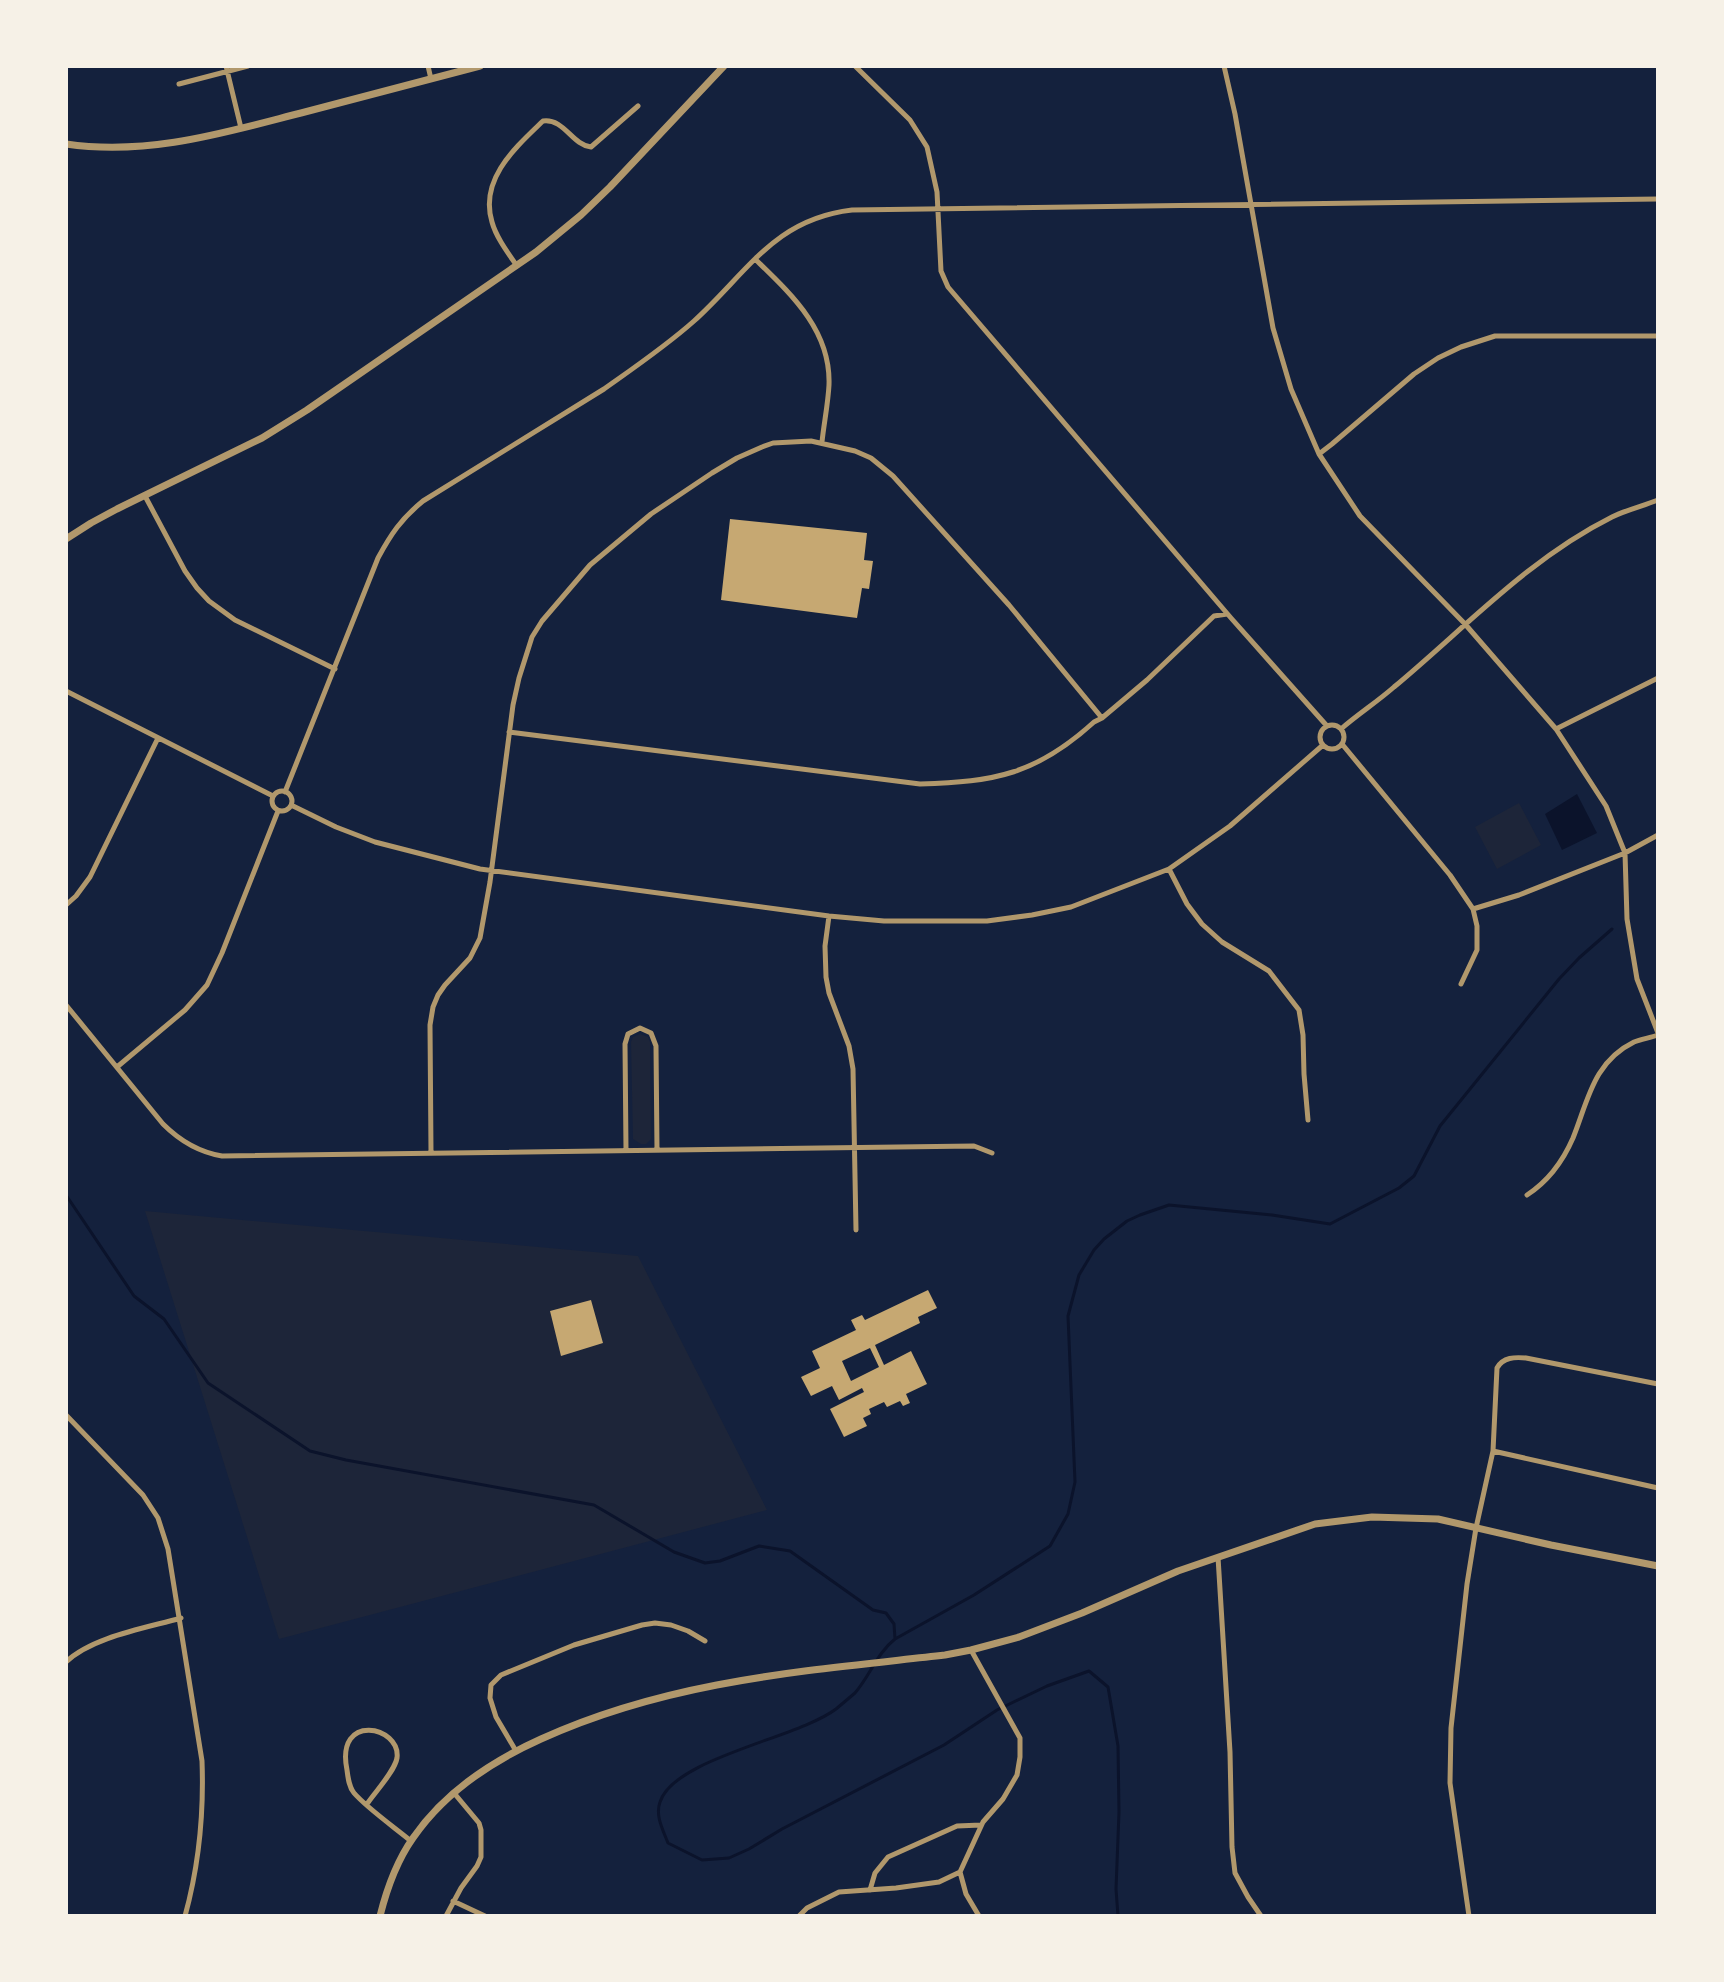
<svg xmlns="http://www.w3.org/2000/svg" width="1724" height="1982" viewBox="0 0 1724 1982" font-family="Barlow,sans-serif">
<style>
.green{fill:#1d2539}
.water{fill:#0b132b}
.lines{fill:none;stroke-linecap:round;stroke-linejoin:round}
.stream{stroke:#0b132b;stroke-width:3}
.building{fill:#c6a872;fill-rule:evenodd}
.minor{stroke:#b1986c;stroke-width:5}
.tertiary{stroke:#b1986c;stroke-width:7}
</style>
<rect width="100%" height="100%" fill="#14213d"/>
<!-- green -->
<path class="green" d="M1519 803 1541 845 1497 869 1475 827Z
M640 1034 648 1037 650 1042 651 1139 646 1144H641L633 1139 631 1042 633 1037Z
M145 1211 638 1256 767 1510 279 1639Z"/>
<!-- water -->
<path class="water" d="M1577 794 1597 833 1562 850 1545 814Z"/>
<g class="lines">
<!-- stream -->
<path class="stream" d="M66 1195 134 1296 164 1319 208 1383 310 1451 346 1460 594 1505 674 1552 705 1563 720 1561 759 1546 790 1551 873 1610 886 1613 894 1624 895 1639
M1118 1916 1116 1889 1119 1812 1118 1746 1108 1687 1089 1671 1047 1686 997 1710 944 1745 782 1829 749 1849 729 1858 702 1860 668 1843C663 1830 655 1816 660 1802 674 1758 798 1738 836 1709 842 1704 849 1698 855 1693 870 1676 877 1653 895 1639L974 1595 1050 1546 1068 1514 1075 1482 1068 1316 1079 1275 1094 1250 1104 1239 1127 1221 1140 1215 1169 1205 1272 1215 1330 1224 1399 1188 1414 1176 1440 1126 1559 979 1579 958 1612 929"/>
</g>
<!-- building -->
<path class="building" d="M730 519 867 533 864 560 873 561 869 589 862 588 857 618 721 600Z
M928 1290 937 1308 918 1317 920 1323 875 1345 884 1365 911 1351 927 1384 906 1394 910 1403 903 1406 900 1401 887 1407 884 1402 869 1409 871 1414 863 1418 867 1426 844 1437 830 1409 864 1392 862 1388 839 1400 832 1386 811 1396 801 1377 820 1368 812 1351 856 1330 851 1320 862 1315 865 1320ZM870 1348 879 1367 851 1381 842 1361Z
M591 1300 603 1343 561 1356 550 1311Z"/>
<g class="lines">
<!-- minor -->
<path class="minor" d="M226 66 241 128
M428 66 431 79
M855 66 910 120 927 147 937 192 941 271 948 287 1231 618 1327 726
M1224 66 1235 114 1273 328 1291 389 1319 454 1360 516 1465 624 1556 729 1606 806 1625 853 1627 919 1637 979 1658 1033
M179 84 248 66
M755 259C791 294 831 330 829 385 828 404 824 423 822 442
M517 266C508 253 496 237 492 222 479 179 516 147 543 121 564 118 572 145 591 147L638 106
M1319 454 1332 444 1414 374 1438 358 1461 347 1495 336H1658
M145 496 185 571 197 588 209 601 235 620 335 669
M66 691 273 796
M1320 737a12 12 0 1 1 24 0a12 12 0 1 1-24 0Z
M1341 729C1358 714 1377 702 1394 687 1465 628 1528 559 1612 517 1626 510 1643 506 1658 500
M1556 729 1658 678
M509 732 920 784C995 782 1037 774 1094 722L1102 718 1147 680 1214 616 1227 614
M1342 744 1450 875 1473 909 1477 926V950L1461 984
M272 801a10 10 0 1 1 20 0a10 10 0 1 1-20 0Z
M285 792 378 558C391 534 401 519 423 501L604 389C635 367 666 346 694 321 747 273 774 219 852 210L1658 199
M291 805 336 827 375 842 480 869 829 916 884 921H987L1032 915 1071 907 1169 869 1230 826 1323 745
M1169 869 1187 904 1202 924 1222 942 1269 971 1299 1010 1303 1035 1304 1074 1308 1120
M66 905 76 896 90 877 158 738
M1473 909 1519 895 1625 853 1658 835
M829 916 825 946 826 977 829 993 849 1046 853 1069 856 1230
M66 1005 163 1124C180 1141 198 1152 222 1156L974 1146 992 1153
M117 1067 185 1010 207 985 222 953 278 811
M626 1150 625 1044 628 1034 640 1028 651 1033 656 1046 657 1150
M431 1152 430 1025 433 1007 438 995 445 985 470 958 480 938 490 882 513 705 519 678 532 637 542 621 590 565 651 514 712 473 737 458 762 447 773 443 811 441 855 451 871 458 893 476 1009 605 1102 718
M1527 1195C1547 1182 1563 1161 1573 1138 1588 1101 1593 1062 1634 1042 1641 1039 1650 1038 1658 1035
M1658 1384 1526 1358C1515 1357 1503 1357 1497 1368L1493 1451 1658 1488
M66 1415 143 1495 158 1518 168 1549 202 1761C204 1814 199 1865 185 1916
M1218 1557 1230 1752 1232 1847 1235 1873 1248 1897 1261 1916
M66 1662C92 1637 146 1628 181 1618
M516 1751 496 1717 490 1698 491 1685 501 1675 574 1645 642 1625 655 1623 671 1625 688 1631 705 1641
M367 1804C375 1792 395 1771 397 1758 401 1726 335 1712 347 1770 348 1778 349 1787 354 1793 367 1808 394 1827 411 1841
M960 1872 966 1894 979 1916
M870 1890 875 1873 888 1857 957 1826 981 1825
M453 1901 485 1916
M446 1916 461 1888 477 1866 481 1857V1830L479 1823 454 1793
M799 1916 807 1908 839 1892 896 1888 939 1882 960 1872 983 1822 1003 1799 1017 1775 1020 1757V1738L971 1650
M1469 1916 1450 1783 1451 1728 1467 1584 1476 1528 1493 1451"/>
<!-- tertiary -->
<path class="tertiary" d="M66 144C148 156 223 133 301 113 361 97 420 82 480 66
M66 539 91 523 117 509 262 438 307 410 536 252 581 215 610 187 724 66
M380 1916C387 1888 396 1862 413 1838 444 1793 492 1761 541 1739 671 1680 805 1671 945 1655L971 1650 1019 1637 1082 1613 1178 1571 1315 1524 1372 1517 1438 1519 1551 1545 1658 1566"/>
</g>
<!-- border -->
<rect width="1724" height="1982" fill="none" stroke="#f6f1e7" stroke-width="136"/>
</svg>
